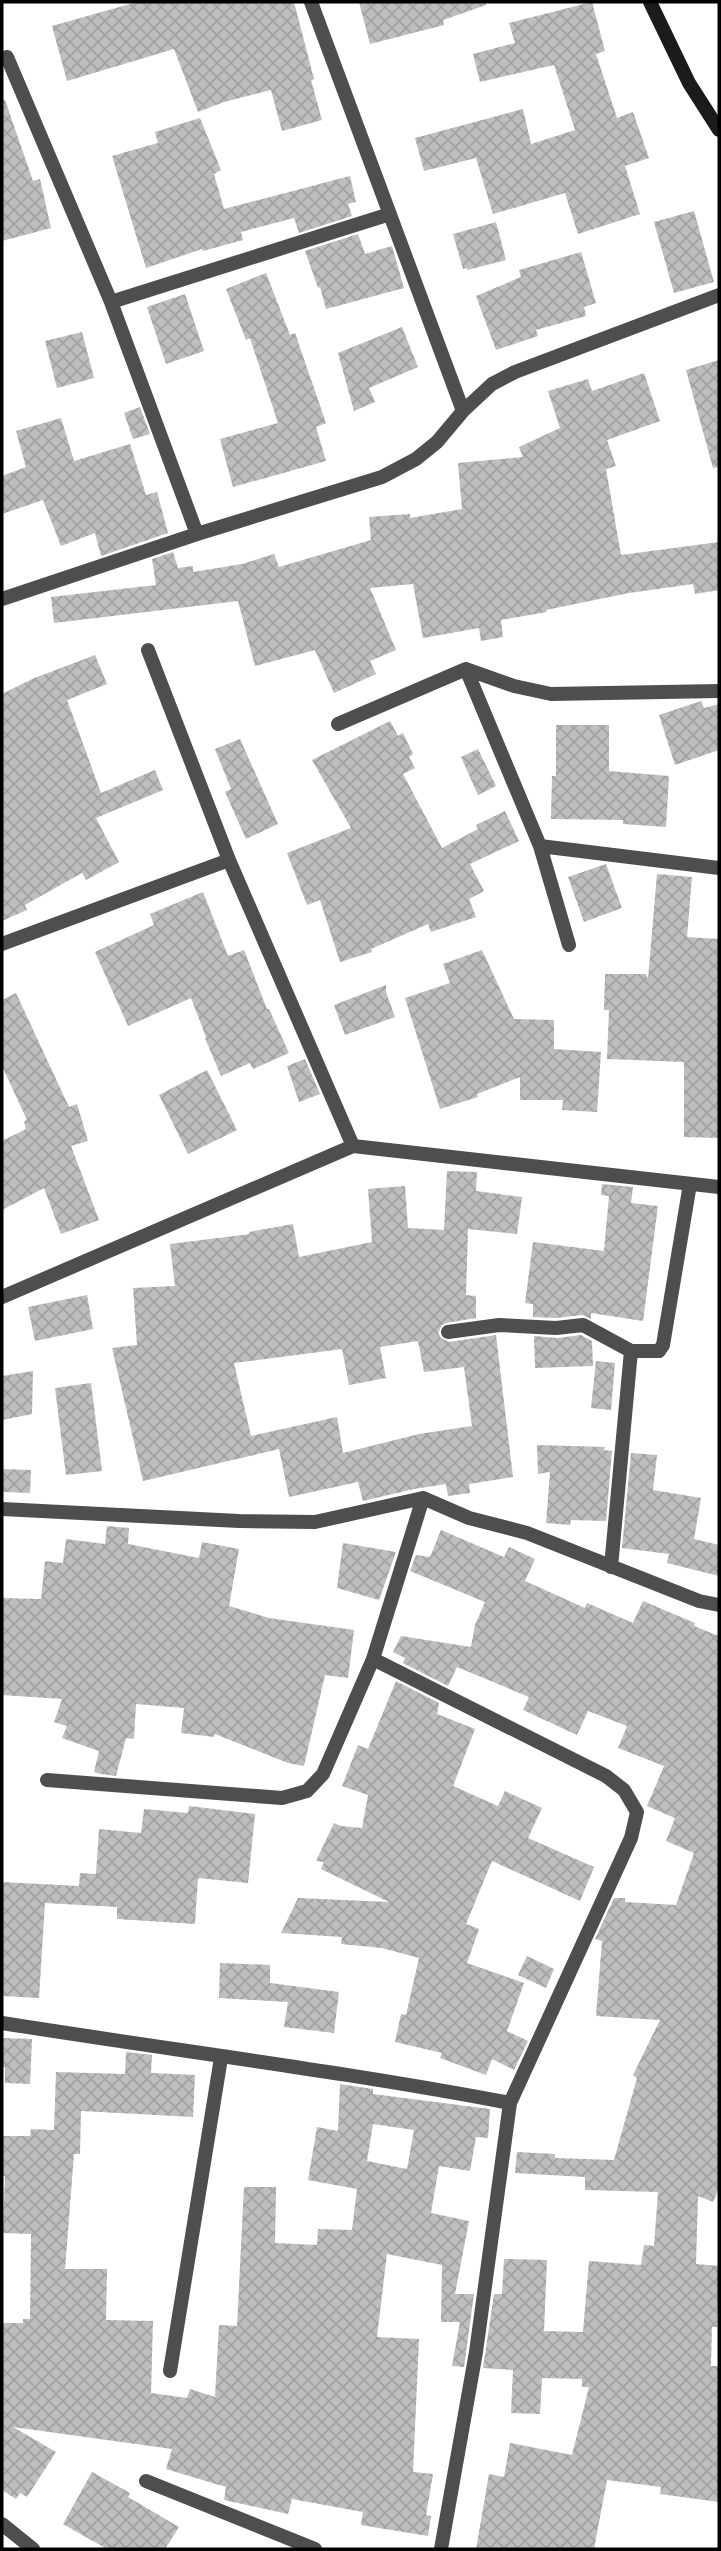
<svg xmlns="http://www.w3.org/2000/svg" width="721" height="2551" viewBox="0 0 721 2551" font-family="'Alegreya Sans',sans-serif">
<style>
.building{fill:url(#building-cross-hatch);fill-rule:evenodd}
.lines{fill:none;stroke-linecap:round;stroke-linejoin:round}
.street{stroke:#4e4e4e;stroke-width:14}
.secondary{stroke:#1b1b1b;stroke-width:14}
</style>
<defs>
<pattern id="building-cross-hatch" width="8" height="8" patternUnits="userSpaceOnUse" patternTransform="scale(1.75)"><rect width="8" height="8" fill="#bebebe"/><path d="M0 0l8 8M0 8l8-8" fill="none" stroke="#a2a2a2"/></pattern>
</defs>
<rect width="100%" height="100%" fill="#fff"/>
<!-- building -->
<path class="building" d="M137 2H294L314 79 311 80 322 120 282 131 271 90 224 102 198 112 174 49 67 81 52 26Z
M359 2H485L486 5 443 20 444 25 370 44Z
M592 2 605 51 596 54 617 118 633 112 649 158 625 166 640 214 578 234 565 193 493 214 476 158 424 171 415 138 523 109 531 144 575 130 554 65 480 82 473 54 515 43 509 23Z
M2 100H5L33 181 40 179 51 228 2 241Z
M200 118 221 170 214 174 224 209 350 176 356 202 348 204 352 216 299 233 294 218 241 232 243 240 203 251 202 249 146 268 112 156 158 143 155 132Z
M694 211 714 282 674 293 654 222Z
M496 222 506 260 467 270V268L463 269 453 234Z
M358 234 365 254 392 246 404 288 326 309 320 287 318 288 305 251Z
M581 252 596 303 584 307 586 316 536 330 538 336 496 350 476 296 521 277 519 270Z
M266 273 290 335 295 333 326 423 316 427 326 461 233 487 220 439 278 423 250 338 246 340 226 289Z
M185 294 204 351 166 364 147 307Z
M402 327 418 367 369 388 375 402 354 411 338 353Z
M82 332 94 378 57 388 45 341Z
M719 360V467L713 468 686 370Z
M644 373 660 421 607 440 616 466 606 469 621 555 719 542V590L695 594 693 584 629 593 546 610 547 612 501 620 503 637 481 641 479 628 423 638 413 584 370 588 396 650 370 661 376 674 334 693 315 650 255 666 238 601 54 623 51 597 156 585 152 559 173 552 178 568 193 566V572L242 564 274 554 279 567 371 540 369 517 410 514V518L462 509 458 463 523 457 519 447 560 428 548 391 588 379 592 391Z
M140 407 150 434 133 439 124 413Z
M61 418 74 461 130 444 146 495 157 492 168 533 101 556 95 533 61 546 43 500 2 514V476L26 467 16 431Z
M95 655 107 684 67 700 101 793 155 770 163 790 96 818 119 862 86 880 82 873 25 905 27 910 2 921V694L32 679Z
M701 701 704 708 719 704V750L675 765 659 715Z
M390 721 398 736 403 733 413 754 409 757 415 768 403 774 442 848 478 829 476 825 505 811 519 841 470 864 484 891 469 899 476 917 431 932 428 924 371 949 372 952 340 962 320 900 307 905 287 853 351 828 312 760Z
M556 725H609V771L669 776 666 827 623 824V820L551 819 552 776H556Z
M240 739 278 824 246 839 225 792 231 789 215 749Z
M478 749 496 786 478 795 461 757Z
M606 864 622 908 584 922 568 877Z
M657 874 692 877 687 937 719 939V1138L684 1137V1062L607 1059 609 1010H604L605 974H646L648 979Z
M203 892 228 956 244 950 267 1009H269L289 1053 253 1069 250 1063 221 1076 205 1038 206 1037 191 998 128 1026 95 952 154 925 150 914Z
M482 950 514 1019 554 1020V1049L601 1052 597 1112 562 1110 563 1100H520V1077L477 1094 478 1097 440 1109 405 998 450 983 443 964Z
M386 985V992L395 1017 345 1035 334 1005Z
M16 993 69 1107 77 1104 88 1141 71 1146 99 1220 61 1234 44 1188 2 1210V1141L26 1129 24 1121 27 1120 2 1066V1000Z
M305 1059 320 1094 299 1102 287 1066Z
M207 1070 237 1130 188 1154 159 1095Z
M447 1171 477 1172 476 1191 522 1197 517 1234 468 1229 466 1295 476 1296V1318L446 1323 442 1325 438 1333 441 1338 449 1342 496 1335 513 1477 469 1484 470 1493 448 1496 446 1484 414 1489 363 1501 358 1482 289 1497 279 1449 143 1481 112 1348 137 1345 133 1288 175 1286 170 1244 250 1234 249 1232 293 1224 299 1257 372 1242 368 1189 405 1186 408 1228 444 1230ZM418 1341 424 1372 464 1367 472 1426 419 1434 343 1453 337 1417 251 1436 234 1363 342 1349 349 1385 386 1378 380 1347Z
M602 1184 633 1187 631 1203 658 1206 643 1321 591 1313V1319L582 1315 556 1318 533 1317V1304L525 1303 533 1242 604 1251 609 1196 601 1195Z
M87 1295 93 1329 35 1341 28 1307Z
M581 1335 592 1341 593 1366 535 1368 534 1336 557 1338Z
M596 1361 615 1363 611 1410 591 1408Z
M33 1371 32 1414 2 1420V1376Z
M91 1383 102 1471 66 1475 55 1388Z
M537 1445 605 1447 604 1450 612 1451 606 1521 571 1520 570 1525 546 1523 550 1472 538 1474Z
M631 1453 657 1455 653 1490 701 1498 694 1539 719 1545V1576L667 1563 669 1554 622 1548Z
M2 1469 31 1470 30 1493 2 1492Z
M107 1526 129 1528 128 1544 199 1558 202 1542 239 1549 229 1606 269 1618 354 1630 348 1678 325 1675 304 1766 288 1763 215 1734 214 1737 181 1733 184 1708 136 1704 134 1739 126 1738 116 1776 101 1774 94 1772 99 1751 62 1738 67 1726 54 1722 62 1699 2 1695V1598L41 1599 45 1561 63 1563 66 1539 105 1544Z
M441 1530 504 1557 509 1547 535 1559 525 1581 585 1608 587 1603 633 1623 643 1601 695 1623 694 1626 719 1636V2188L713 2202 698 2196 696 2264 719 2266 717 2327H712L711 2366H719V2502L660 2494 661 2487 607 2480 594 2549H476L489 2474 504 2477 510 2443 572 2455 589 2387H582V2379L542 2378 540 2414 511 2413 513 2370 483 2368 494 2294H502L504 2259 547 2260 544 2331 583 2332 589 2261 641 2265 644 2245 654 2246 658 2192 585 2190V2177L515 2173 517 2152 555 2154V2158L614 2160 637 2078 633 2075 660 2020 596 2016 602 1941 595 1939 614 1898H625V1902L676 1905 694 1853 666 1841 675 1818 647 1806 664 1766 618 1748 627 1726 588 1711 577 1735 523 1710 529 1697 457 1667 448 1686 403 1663 405 1658 393 1652 401 1636 471 1647 475 1625 485 1602 410 1571 416 1555 430 1557Z
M343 1543 396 1552 379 1600 337 1588Z
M396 1681 439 1703 437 1714 475 1729 453 1786 498 1806 505 1791 542 1808 528 1838 594 1867 580 1901 492 1861 466 1924 479 1929 467 1963 524 1983 507 2031 528 2041 514 2070 492 2059 486 2075 440 2058 442 2053 395 2042 401 2014 406 2015 419 1958 382 1948 341 1944 342 1937 281 1933 298 1898 389 1902 321 1869 324 1862 316 1861 334 1823 341 1826 362 1828 368 1795 342 1786 358 1745 368 1749Z
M189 1806 255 1814 248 1883 198 1878 195 1924 117 1919V1907L45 1903 39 1998 2 1996V1882L79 1886 80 1873 96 1874 99 1829 141 1833 144 1809 188 1813Z
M527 1956 554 1969 546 1988 518 1975Z
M220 1963 270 1965V1983L339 1992 334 2033 284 2027 288 2002 219 1998Z
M2 2038 32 2039 30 2084 5 2083V2067H2Z
M126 2052 152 2055 151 2073 195 2075 193 2117 81 2111 80 2154H74L65 2269H107L106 2320 153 2321 151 2393 187 2398 190 2389 215 2397 219 2325 237 2326 244 2187H276L275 2243 317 2245 318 2229 352 2230 357 2189 308 2180 317 2127 338 2131 340 2084 373 2089V2094L490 2109 488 2138 476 2137 470 2171 439 2166 431 2213 469 2221 455 2294H474L464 2367 452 2366 460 2322H441L442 2265 387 2254 377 2337 419 2339 413 2472 433 2474 426 2515 431 2516 428 2536 361 2525 363 2512 292 2499 288 2514 224 2500 226 2487 166 2469 172 2449 13 2427 56 2452 27 2497 20 2493 16 2499 2 2490V2323H23V2319H30L31 2234 3 2233 5 2176H2V2136H30L31 2129 54 2130 56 2072 125 2074ZM373 2124 414 2130 407 2169 367 2161Z
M92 2472 130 2493 128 2497 179 2527 165 2549H107L63 2524Z"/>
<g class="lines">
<!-- street -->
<path class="street" d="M311 2 463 411
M7 57 111 302 197 534
M111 302 390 214
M2 599 197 534 382 477 416 459 437 442 463 411 492 384 515 372 719 295
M148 650 229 860 353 1146
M466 669 540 846 569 945
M338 724 466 669 514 686 551 694 719 691
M540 846 719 868
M2 944 229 860
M2 1297 353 1146 719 1187
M448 1332 499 1325 556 1328 583 1325 631 1351
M2 1509 239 1521 315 1522 423 1498 469 1518 527 1533 699 1601 719 1605
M611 1567 631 1351H659L663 1345 690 1184
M373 1659 606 1776 624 1790 637 1812 631 1838 510 2103 476 2352 441 2549
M47 1780 282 1798 307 1791 323 1774 373 1659 423 1498
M2 2023C171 2050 342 2071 510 2103
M170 2371 221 2058
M146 2481 315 2549
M2 2524 33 2549"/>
<!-- secondary -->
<path class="secondary" d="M650 2 689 83 719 130"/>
</g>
<!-- border -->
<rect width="721" height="2551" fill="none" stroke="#000000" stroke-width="7"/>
</svg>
